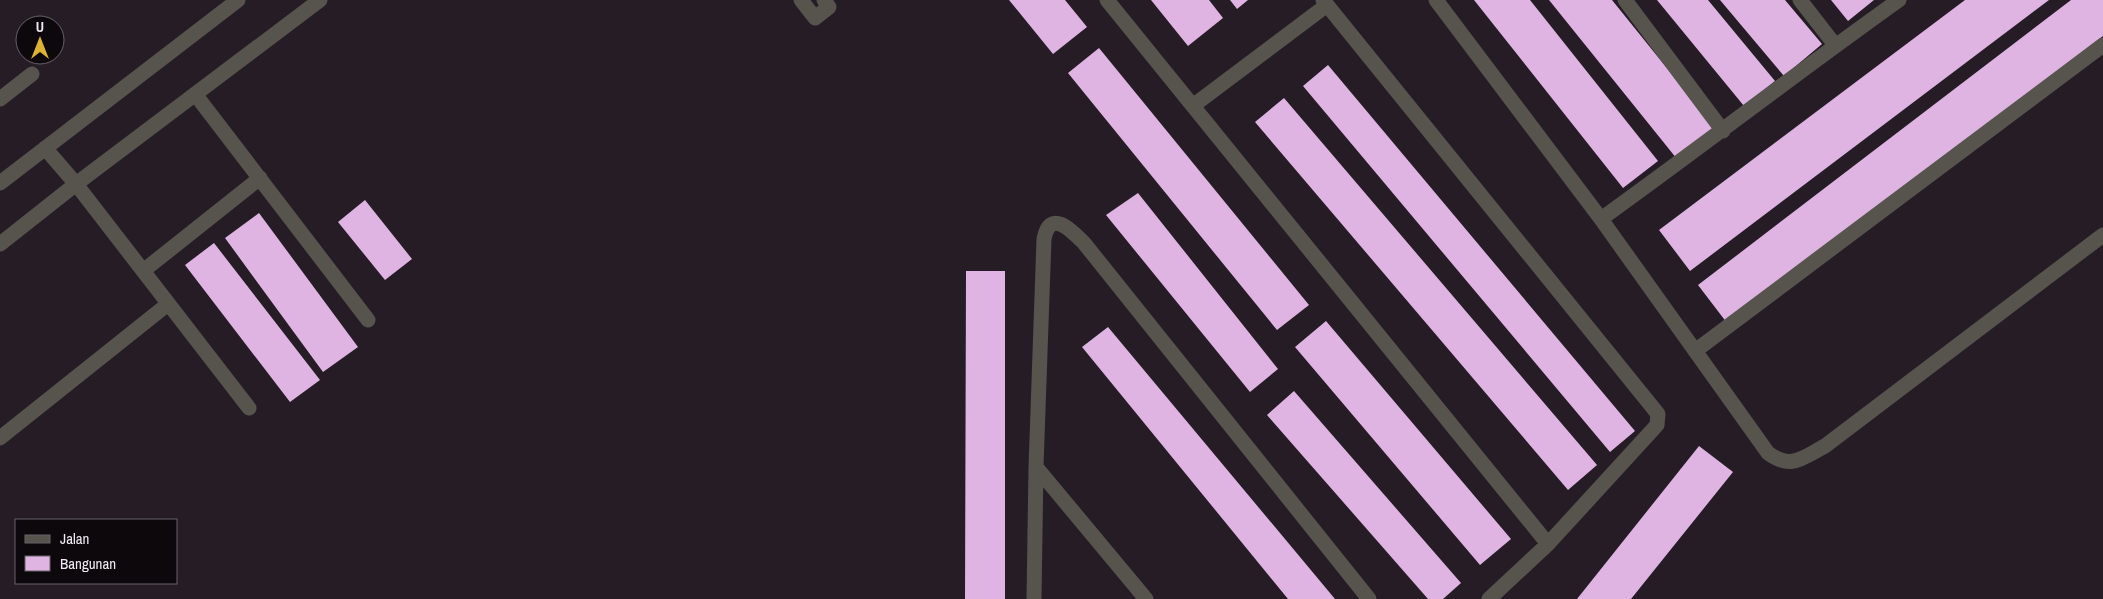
<svg xmlns="http://www.w3.org/2000/svg" width="2103" height="599" viewBox="0 0 2103 599" font-family="'Archivo Narrow',sans-serif">
<style>
.building{fill:#dfb4e2}
.lines{fill:none;stroke-linecap:round;stroke-linejoin:round}
.minor{stroke:#56544d;stroke-width:15}
</style>
<rect width="100%" height="100%" fill="#251c26"/>
<!-- building -->
<path class="building" d="M1009 0H1065L1087 27 1053 54Z
M1151 0H1209L1223 18 1188 46Z
M1230 0H1248L1237 9Z
M1474 0H1530L1658 161 1623 188Z
M1549 0H1612L1716 129 1677 159Z
M1657 0H1708L1775 81 1744 106Z
M1720 0H1785L1822 44 1784 76Z
M1831 0H1874L1848 21Z
M1965 0H2049L1690 271 1659 230Z
M2071 0H2103V36L1727 323 1698 285Z
M1099 48 1309 305 1277 330 1068 73Z
M1328 65 1635 431 1610 452 1303 86Z
M1284 98 1597 465 1568 490 1255 122Z
M1138 193 1278 369 1250 392 1106 215Z
M365 200 412 259 385 280 338 222Z
M259 213 358 347 323 372 225 238Z
M214 243 320 380 290 402 185 265Z
M966 271H1005V599H965Z
M1326 321 1511 539 1480 565 1295 347Z
M1108 327 1335 599H1288L1082 347Z
M1294 391 1461 583 1443 599H1428L1267 415Z
M1699 446 1733 472 1631 599H1577Z"/>
<g class="lines">
<!-- minor -->
<path class="minor" d="M801 0 815 18 829 7 824 0
M1107 0 1548 544
M1323 0 1658 414 1657 425 1548 544 1489 599
M1436 0 1601 219 1768 453C1791 470 1802 458 1825 446L2103 235
M1625 0 1723 131
M1800 0 1835 45
M195 94 368 320
M0 99 32 74
M1194 105 1327 5
M45 148 76 184 249 408
M0 183 238 0
M1601 219C1701 147 1798 72 1899 0
M0 244 76 184 320 0
M143 271 260 178
M1695 351 2103 45
M0 438 168 304
M1036 467 1146 599
M1034 599 1036 467 1044 239C1050 208 1071 230 1084 243L1369 599"/>
</g>
<!-- legend -->
<rect x="15" y="519" width="162" height="65" fill="#0c080c" stroke="#676268"/>
<rect x="25" y="535" width="25" height="8" fill="#56544d" stroke="#676268"/>
<text x="60" y="544" font-size="15" fill="#f0eaf1">Jalan</text>
<rect x="25" y="556" width="25" height="15" fill="#dfb4e2" stroke="#676268"/>
<text x="60" y="569" font-size="15" fill="#f0eaf1">Bangunan</text>
<!-- north arrow -->
<g transform="translate(40 40)"><circle r="24" fill="#0c080c" stroke="#676268"/>
<path d="M0-4L9 19L0 12L-9 19Z" fill="#dbb233"/>
<text y="-8" font-size="14" font-weight="bold" text-anchor="middle" fill="#f0eaf1">U</text>
</g>
</svg>
